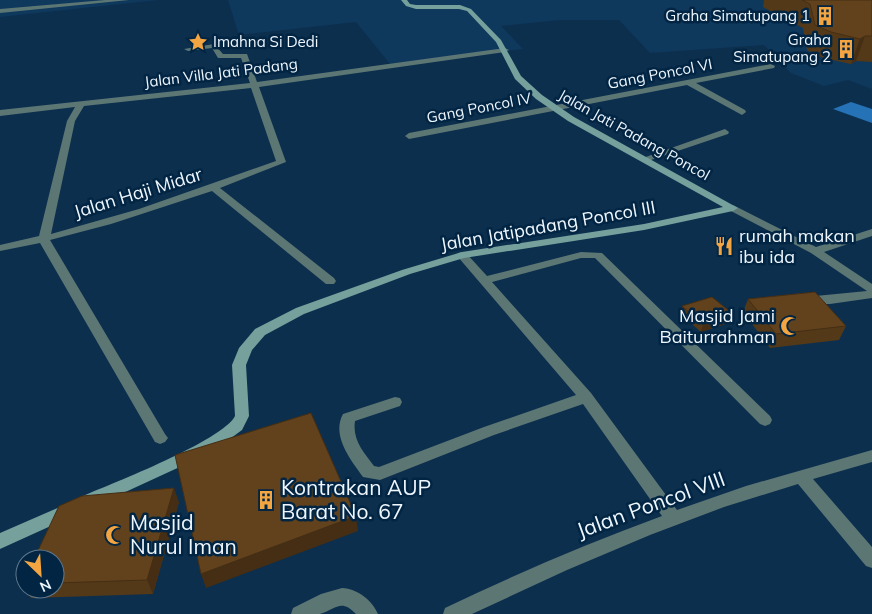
<svg xmlns="http://www.w3.org/2000/svg" width="872" height="614" viewBox="0 0 872 614" font-family="Mulish,sans-serif">
<style>
.built{fill:#0f385d}
.water{fill:#2572b6}
.lines{fill:none;stroke-linecap:round;stroke-linejoin:round}
.street{fill:#5c7674;fill-rule:evenodd}
.secondary{fill:#75a09c;fill-rule:evenodd}
.wall{fill:#543918}
.shaded-wall{fill:#452e14}
.building{fill:#62421c;stroke:#452e14}
.labels{text-anchor:middle;stroke-width:5;stroke-linejoin:round;paint-order:stroke}
.far-poi-label{font-size:15px;fill:#eef6fe;stroke:#022543;text-anchor:end}
.far-street-label{font-size:15px;fill:#eef6fe;stroke:#022543}
.street-label{font-size:18px;fill:#eef6fe;stroke:#022543}
.poi-label{font-size:18px;fill:#eef6fe;stroke:#022543;text-anchor:start}
.near-poi-label{font-size:21px;fill:#eef6fe;stroke:#022543;text-anchor:start}
.near-street-label{font-size:21px;fill:#eef6fe;stroke:#022543}
</style>
<rect width="100%" height="100%" fill="#0c2f4e"/>
<!-- built -->
<path class="built" d="M0 0H158L0 17Z
M228 0H872V89L848 80 824 86 791 73 764 45 650 53 619 20H559L501 26 523 49 390 64 356 22 239 35Z"/>
<!-- water -->
<path class="water" d="M851 102 872 109V123L833 109Z"/>
<g class="lines">
<!-- street -->
<path class="street" d="M105 0H129L0 13V9Z
M214 44 223 54H247L257 82 505 48 509 50 505 52 259 87 286 162 220 188 334 278 336 281 334 284H326L212 191 111 224 50 240 165 434 168 438 165 442 160 444 155 442 40 243 0 251V245L39 236 67 121 75 107 0 116V110L250 83 241 58H218L212 48 188 51 184 49ZM251 88 276 161 139 209 51 234 75 121 84 106Z
M771 64 775 66 774 68 696 83 745 110 746 112 742 115 687 85 409 139 405 136 409 133Z
M725 129 729 132 728 134 648 161H642L640 159Z
M733 205 816 247 872 229V236L824 252 872 284V298L830 304H801L799 301 801 298 805 297 867 291 811 253 729 210V206Z
M462 252 466 253 487 276 581 252 602 253 770 416 772 420 770 424 765 426 760 424 595 258H581L492 282 591 393 677 510 746 486 872 450V462L813 479 872 547V568L866 566 798 484 724 507 650 535 567 570 472 614H443L445 608C516 574 588 543 662 516L583 404 494 435 380 480 363 477C351 460 331 436 343 414L395 397 400 398 402 402 400 406 355 421C352 440 364 453 374 466L379 467 484 427 576 395 458 257 456 255 458 253Z
M342 588C358 589 372 600 378 614H356C341 598 336 609 320 614 311 614 299 614 291 614L293 608 321 594Z"/>
<!-- secondary -->
<path class="secondary" d="M401 0H407L410 4 416 5H460L471 9 501 40 521 76 542 95 574 117 738 208 733 211 644 230 464 258 410 274 304 314 265 335 252 350 246 365 249 416 242 430 223 444 184 465 95 506 89 508 83 506 81 501 83 496C113 483 222 441 235 416L232 365 239 348 255 329 296 308 402 270 462 252 644 224 723 207 568 121 536 99 515 79 496 42 467 11 459 9H416L406 6Z
M69 503 75 505 77 510 75 515 0 549V533Z"/>
</g>
<!-- wall -->
<path class="wall" d="M764 0H872V62L856 61 851 64 823 58 807 50 803 28 763 7Z
M748 299 846 326 839 340 770 348 743 312Z
M682 306 733 314 731 322 701 332 680 314Z
M179 502 153 594 31 598 25 589H55V559Z"/>
<!-- shaded-wall -->
<path class="shaded-wall" d="M865 36 856 61 851 64 860 39Z
M733 314 731 322 701 332 703 325Z
M174 488 179 502 153 594 147 580Z
M356 516 358 531 206 588 201 574Z"/>
<!-- building -->
<path class="building" d="M802 0H872V36H865L860 39 831 32 815 25 810 4Z
M815 292 846 326 776 334 748 299Z
M712 297 733 314 703 325 682 306Z
M311 413 356 516 201 574 175 455Z
M174 488 147 580 55 583V559H34L59 506 82 496Z
M25 577V584H22Z"/>
<!-- icons -->
<defs>
<g id="building-bare" transform="scale(1.5)"><path d="M-4-6H4V6H1V3H-1V6H-4ZM-2.5-4.3h1.7v1.8h-1.7ZM.8-4.3h1.7v1.8H.8ZM-2.5-1h1.7V.8h-1.7ZM.8-1h1.7V.8H.8Z" fill="#f2a541" stroke="#022543" stroke-width="2.5" paint-order="stroke"/></g>
<g id="sight-bare" transform="scale(1.5)"><path d="M0-6L1.8-2.2L6-1.7L2.9 1.2L3.7 5.4L0 3.3L-3.7 5.4L-2.9 1.2L-6-1.7L-1.8-2.2Z" fill="#f2a541" stroke="#022543" stroke-width="2.5" paint-order="stroke"/></g>
<g id="restaurant-bare" transform="scale(1.5)"><path d="M-5-6h1v4h1v-4h1v4h1v-4h1v5L-1.5 .5V6h-2V.5L-5-1ZM5-6V6H3V1.5H1.5Q1.5-4 5-6Z" fill="#f2a541" stroke="#022543" stroke-width="2.5" paint-order="stroke"/></g>
<g id="mosque-bare" transform="scale(1.5)"><path d="M3.5-4.9A6 6 0 1 0 3.5 4.9A5 5 0 1 1 3.5-4.9Z" fill="#f2a541" stroke="#022543" stroke-width="2.5" paint-order="stroke"/></g>
</defs>
<g fill-rule="evenodd">
<use href="#building-bare" x="825" y="16"/>
<use href="#sight-bare" x="198" y="42"/>
<use href="#building-bare" x="846" y="49"/>
<use href="#restaurant-bare" x="724" y="246"/>
<use href="#mosque-bare" x="790" y="326"/>
<use href="#building-bare" x="266" y="500"/>
<use href="#mosque-bare" x="115" y="535"/>
</g>
<g class="labels">
<!-- far-poi labels -->
<g class="far-poi-label">
<text x="810" y="21">Graha Simatupang 1</text>
<text x="831" y="45">Graha<tspan x="831" dy="17">Simatupang 2</tspan></text>
<text x="213" y="47" text-anchor="start">Imahna Si Dedi</text>
</g>
<!-- far-street labels -->
<g class="far-street-label">
<text transform="translate(221 73) rotate(-7)" y="5">Jalan Villa Jati Padang</text>
<text transform="translate(660 74) rotate(-11)" y="5">Gang Poncol VI</text>
<text transform="translate(479 108) rotate(-11)" y="5">Gang Poncol IV</text>
<text transform="translate(634 135) rotate(29)" y="5">Jalan Jati Padang Poncol</text>
</g>
<!-- street labels -->
<g class="street-label">
<text transform="translate(138 193) rotate(-17)" y="6">Jalan Haji Midar</text>
<text transform="translate(548 226) rotate(-10)" y="6">Jalan Jatipadang Poncol III</text>
</g>
<!-- poi labels -->
<g class="poi-label">
<text x="739" y="242">rumah makan<tspan x="739" dy="21">ibu ida</tspan></text>
<text x="775" y="322" text-anchor="end">Masjid Jami<tspan x="775" dy="21">Baiturrahman</tspan></text>
</g>
<!-- near-poi labels -->
<g class="near-poi-label">
<text x="281" y="495">Kontrakan AUP<tspan x="281" dy="24">Barat No. 67</tspan></text>
<text x="130" y="530">Masjid<tspan x="130" dy="24">Nurul Iman</tspan></text>
</g>
<!-- near-street labels -->
<g class="near-street-label">
<text transform="translate(651 505) rotate(-20)" y="7">Jalan Poncol VIII</text>
</g>
</g>
<!-- north arrow -->
<g transform="translate(40 574) rotate(155)"><circle r="24" fill="#022543" stroke="#60798e"/>
<path d="M0-4L9 19L0 12L-9 19Z" fill="#f2a541"/>
<text y="-8" font-size="14" font-weight="bold" text-anchor="middle" fill="#eef6fe">N</text>
</g>
</svg>
